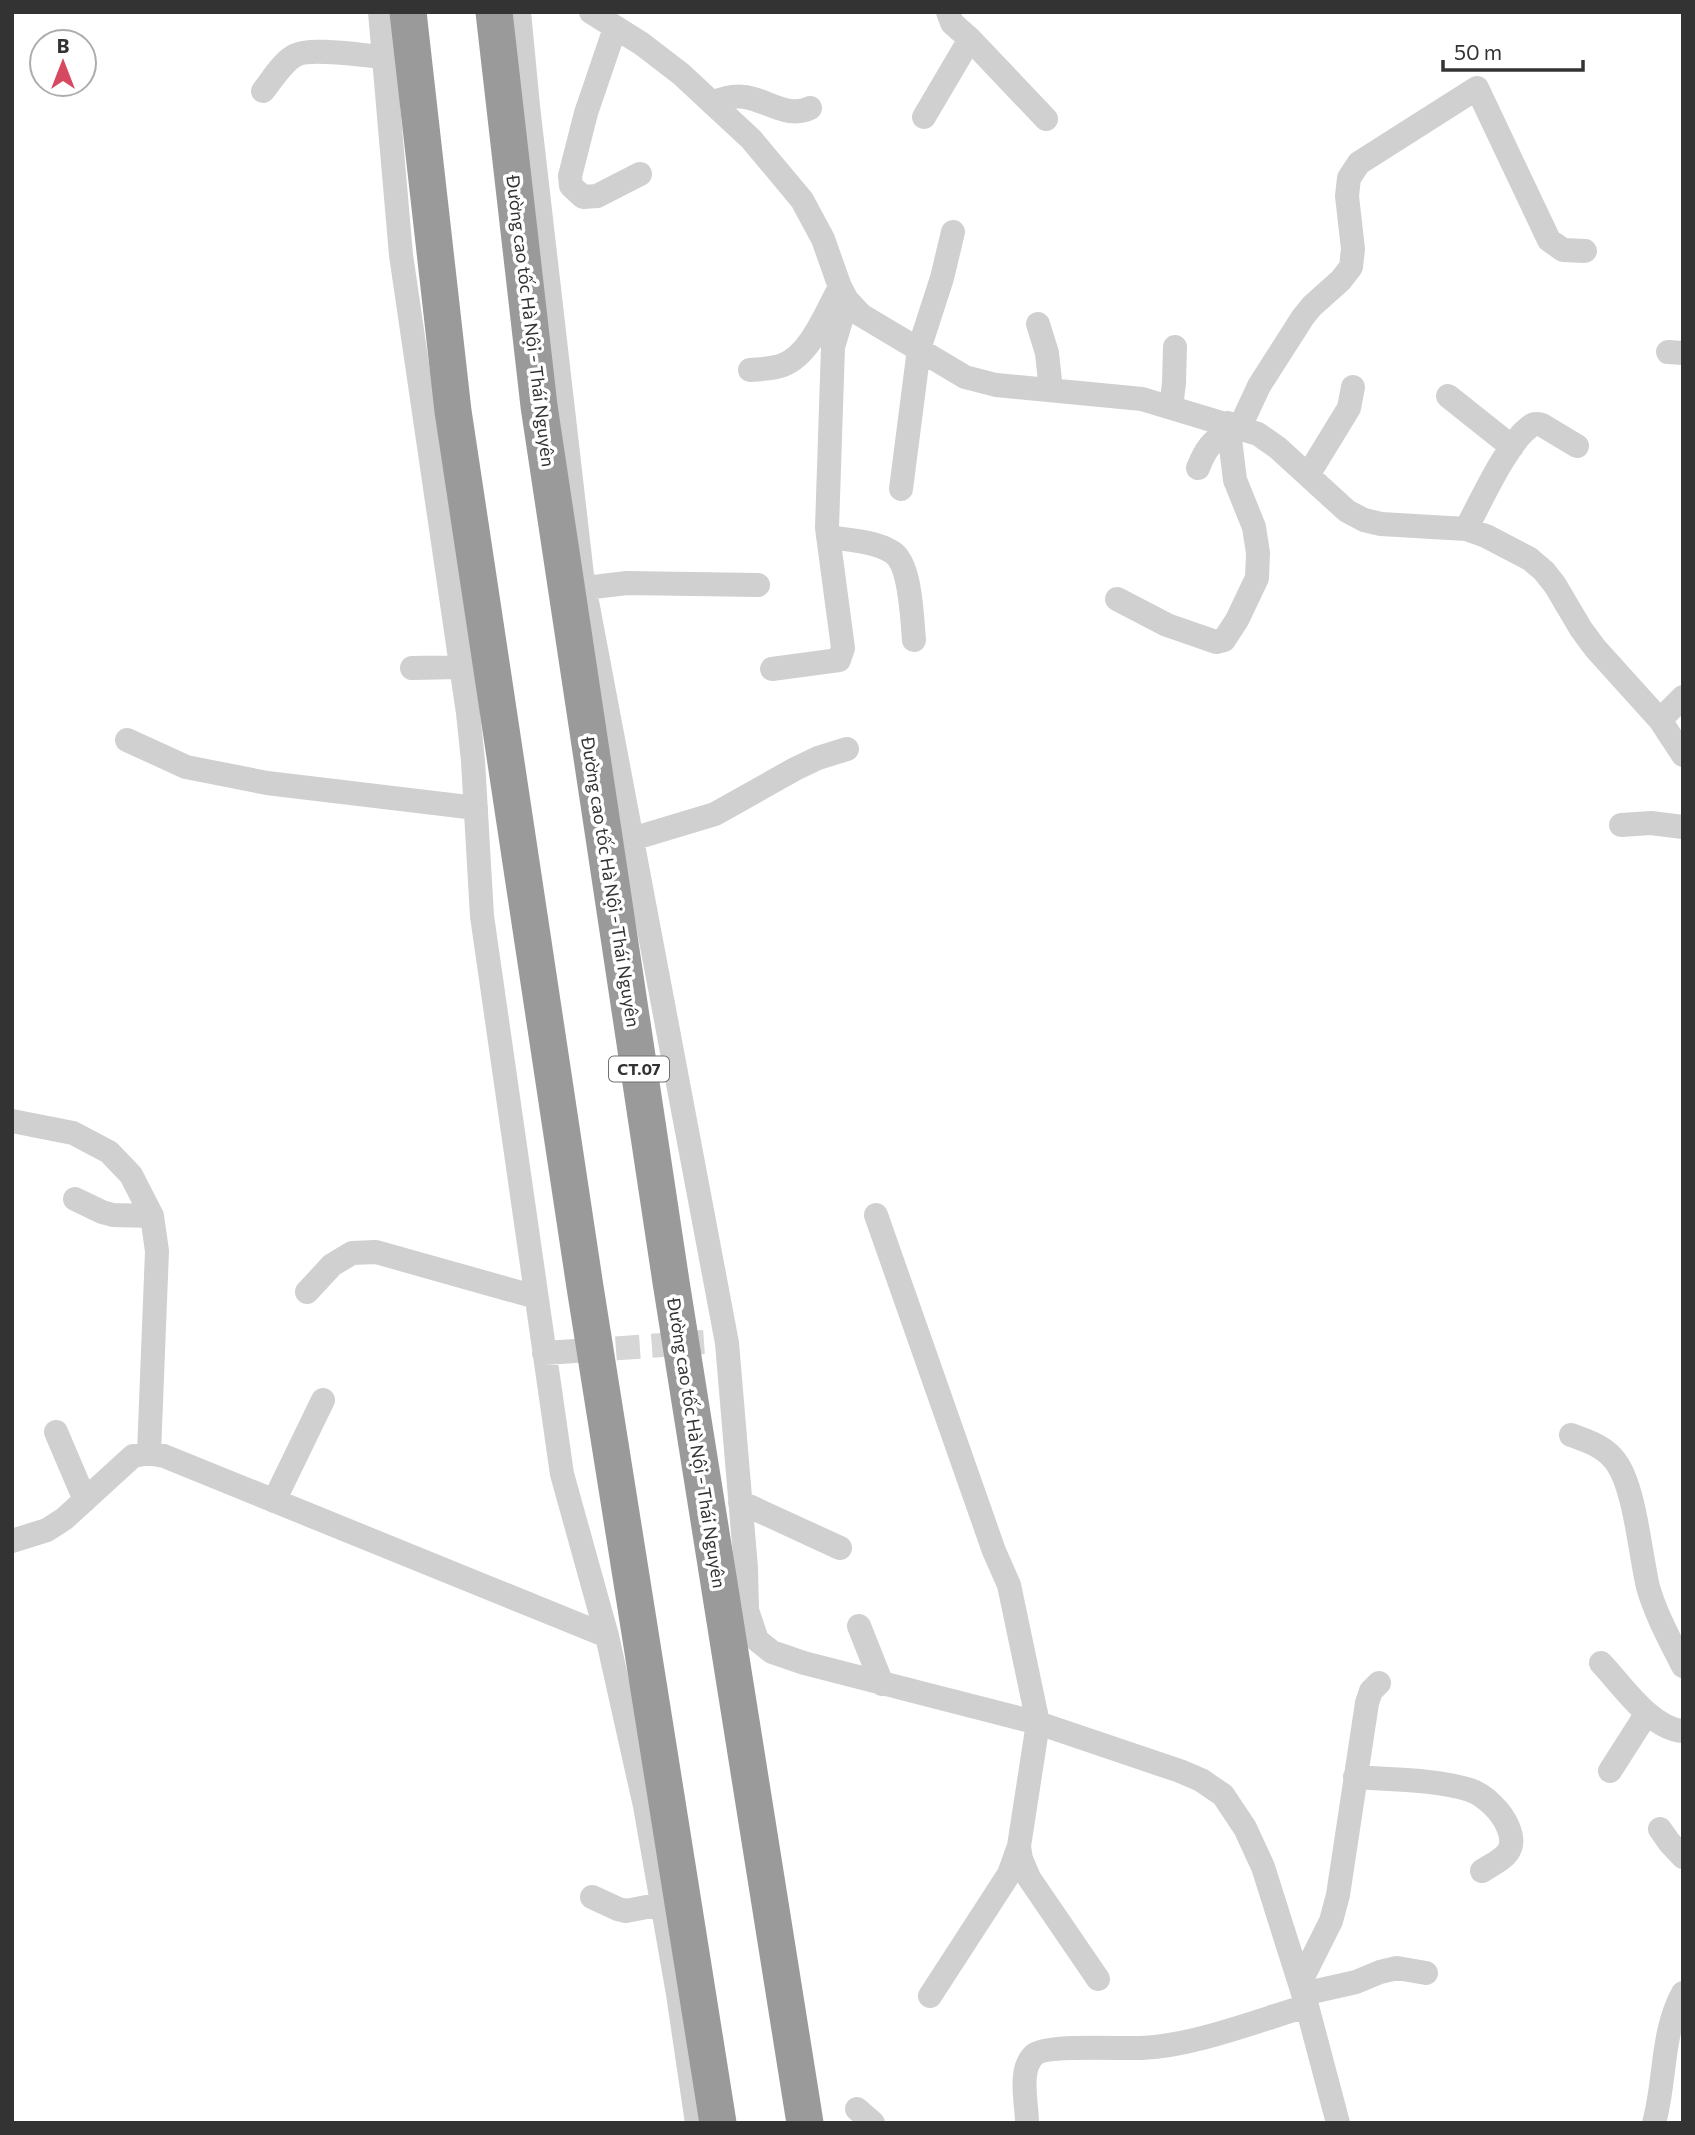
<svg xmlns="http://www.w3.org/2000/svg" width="1695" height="2135" viewBox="0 0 1695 2135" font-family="Commissioner,sans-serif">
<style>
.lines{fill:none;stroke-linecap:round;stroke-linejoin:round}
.minor-tunnel{stroke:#d6d6d6;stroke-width:24;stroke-dasharray:24 12;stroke-linecap:butt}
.minor{stroke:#d0d0d0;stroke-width:24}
.highway{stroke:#9a9a9a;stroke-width:37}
.labels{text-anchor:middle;stroke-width:7;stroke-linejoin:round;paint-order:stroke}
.shield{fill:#fff;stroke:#707070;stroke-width:2}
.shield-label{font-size:16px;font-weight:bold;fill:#333}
.street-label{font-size:18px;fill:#333;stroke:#fff}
</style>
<rect width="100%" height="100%" fill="#fff"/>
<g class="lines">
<!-- minor-tunnel -->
<path class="minor-tunnel" d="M580 1351 704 1342"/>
<!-- minor -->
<path class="minor" d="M380 12 401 255 468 713 473 761 482 916 562 1474 607 1636 645 1806 678 1994 697 2123
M519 12 528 106 582 575 727 1343 746 1568 747 1610 757 1640 772 1652 804 1663 1038 1723 1180 1771 1201 1780 1223 1795 1245 1828 1263 1867 1307 2006 1338 2123
M591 12 642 44 681 74 751 139 802 200 823 239 840 287 847 300 861 315 965 377 996 385 1142 399 1258 434 1278 448 1347 511 1364 520 1381 524 1466 529 1486 536 1530 559 1544 571 1555 585 1581 629 1595 648 1660 720 1683 755
M948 12 952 23 970 39 1046 119
M615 28 586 113 570 176 571 186 583 197 597 196 640 174
M263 91C272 80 283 61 296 55 311 47 365 56 384 57
M712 103C723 98 733 95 745 97 767 100 788 119 810 108
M924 117 970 39
M1038 324 1047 353 1051 390
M1668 352 1683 353
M750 370C761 369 773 369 783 365 811 354 826 312 840 287
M1448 396 1512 447
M1171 407 1174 383 1175 347
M1240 427 1259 386 1303 317 1312 306 1341 280 1351 267 1353 249 1347 196 1349 178 1359 163 1477 88 1549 240 1563 250 1585 251
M1198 468C1206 448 1211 442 1229 430
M1308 475 1349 408 1353 387
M901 489 919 349 942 278 953 232
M1466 529C1480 503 1506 446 1527 429 1532 424 1535 423 1542 425L1577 446
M828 537C848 540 874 541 892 552 911 563 912 619 914 640
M585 588 627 583 758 585
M1117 599 1167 625 1216 642 1224 640 1237 620 1257 578 1258 553 1254 527 1235 480 1228 423
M412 668 461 667
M772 669 839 660 843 648 827 528 833 347 847 300
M1660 720 1683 697
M127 740 186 767 267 783 476 808
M1621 825 1651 823 1683 827
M632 839 715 814 795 769 818 758 847 749
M12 1121 73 1133 109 1152 131 1175 152 1216 157 1251 149 1453
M75 1199 102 1212 113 1215 152 1216
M876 1215 994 1551 1009 1585 1038 1723 1019 1846 1009 1874 930 1996
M307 1292 332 1265 352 1253 376 1252 536 1297
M544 1353 575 1351
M56 1432 85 1500
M1571 1435C1587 1441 1605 1446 1616 1462 1635 1488 1640 1553 1648 1587 1656 1615 1670 1640 1683 1666
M274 1501 323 1400
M740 1502 840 1548
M12 1541 47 1530 64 1519 133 1456 149 1453 164 1456 607 1636
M859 1626 882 1684
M1601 1663C1622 1685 1651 1729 1683 1731
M1610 1771 1647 1713
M1355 1777C1392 1780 1434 1779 1470 1790 1485 1795 1502 1812 1508 1827 1519 1853 1501 1859 1482 1871
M1660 1829 1669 1842 1683 1857
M1019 1846 1021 1859 1029 1878 1098 1979
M592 1897 618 1909 626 1911 662 1904
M1300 1983 1331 1921 1338 1895 1367 1703 1371 1691 1379 1683
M1303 1994 1356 1982 1380 1972 1397 1968 1426 1973
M857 2109 873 2123
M1027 2123C1027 2103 1018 2070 1034 2055 1046 2044 1121 2049 1141 2048 1193 2046 1256 2021 1307 2006
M1654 2123C1666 2080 1661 2033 1683 1993"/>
<!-- highway -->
<path class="highway" d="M408 12 453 411 585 1287 718 2123
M494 12 539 406 671 1282 805 2123"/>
</g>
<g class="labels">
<!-- shield labels -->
<rect class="shield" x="609" y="1056.5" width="60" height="25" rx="5"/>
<g class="shield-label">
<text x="639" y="1075">CT.07</text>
</g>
<!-- street labels -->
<g class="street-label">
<text transform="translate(530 321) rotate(83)" y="6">Đường cao tốc Hà Nội - Thái Nguyên</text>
<text transform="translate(610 882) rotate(81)" y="6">Đường cao tốc Hà Nội - Thái Nguyên</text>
<text transform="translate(696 1443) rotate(81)" y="6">Đường cao tốc Hà Nội - Thái Nguyên</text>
</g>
</g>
<!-- border -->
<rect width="1695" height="2135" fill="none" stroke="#333333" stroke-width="28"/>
<!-- north arrow -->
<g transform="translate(63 63)"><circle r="33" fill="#ffffff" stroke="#adadad" stroke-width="2"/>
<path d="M0-5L12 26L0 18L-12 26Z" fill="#d64961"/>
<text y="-10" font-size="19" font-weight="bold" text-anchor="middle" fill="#333333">B</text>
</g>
<!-- scale -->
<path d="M1443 60v10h140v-10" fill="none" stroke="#333333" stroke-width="3.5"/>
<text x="1454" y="60" font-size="21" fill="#333333" stroke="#ffffff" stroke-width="5" paint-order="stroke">50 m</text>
</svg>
